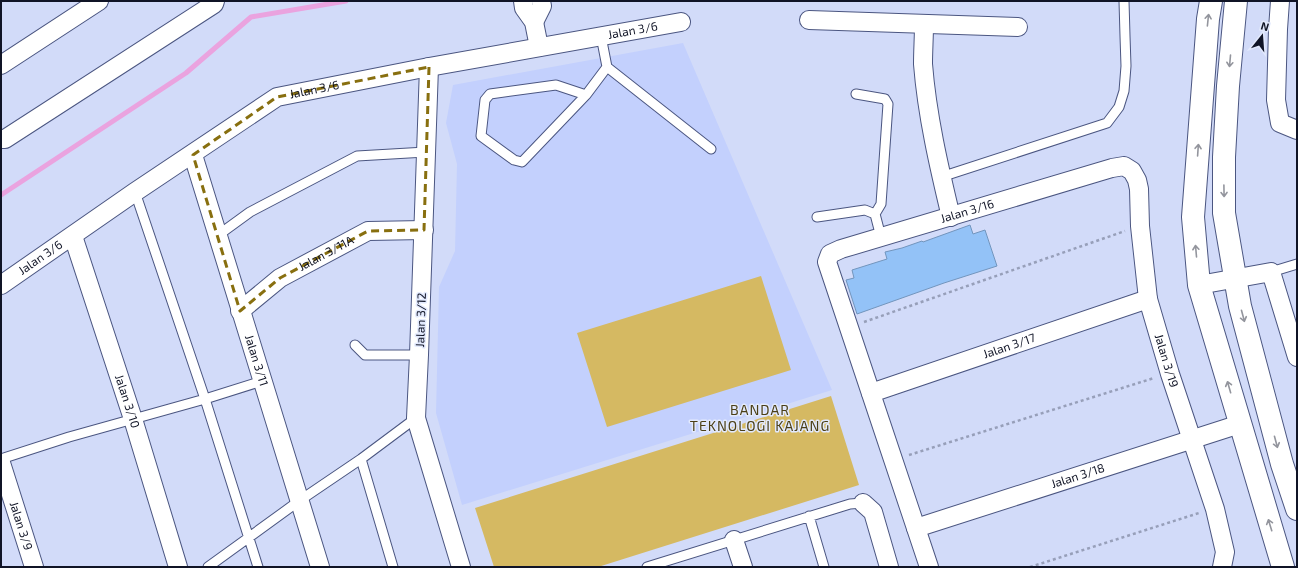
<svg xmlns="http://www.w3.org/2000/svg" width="1298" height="568" viewBox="0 0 1298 568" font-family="'Exo 2',sans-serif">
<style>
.built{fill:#c3d0fd}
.green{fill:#d5b962}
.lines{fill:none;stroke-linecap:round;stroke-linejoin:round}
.stream{stroke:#eaa3df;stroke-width:5}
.building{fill:#93c2f7;stroke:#7295bd}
.service-casing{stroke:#4b5681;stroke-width:11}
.minor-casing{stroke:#4b5681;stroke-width:20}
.tertiary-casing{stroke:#4b5681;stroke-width:24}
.path{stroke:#979fb9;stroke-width:2.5;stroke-dasharray:3 3;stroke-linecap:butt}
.service{stroke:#fff;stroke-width:9}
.minor{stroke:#fff;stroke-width:18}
.tertiary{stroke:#fff;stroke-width:22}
.oneway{stroke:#93959d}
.marked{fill:none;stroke:#886f0f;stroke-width:3;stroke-dasharray:8 5;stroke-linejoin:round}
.labels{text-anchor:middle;stroke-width:3;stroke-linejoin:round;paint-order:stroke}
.street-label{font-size:12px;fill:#101426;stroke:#e2e9fd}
.quarter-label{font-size:14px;letter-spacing:1px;fill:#4b3f16;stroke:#e2e9fd}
</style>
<rect width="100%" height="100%" fill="#d2dbf9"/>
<!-- built -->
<path class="built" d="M683 43 832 390 462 505 436 413 439 287 455 251 457 164 446 123 453 85Z"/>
<!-- green -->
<path class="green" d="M761 276 791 370 607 427 577 333Z
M831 396 859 485 598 567H494L475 508Z"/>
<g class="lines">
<!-- stream -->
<path class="stream" d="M1 195 186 73 251 17 346 1"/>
</g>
<!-- building -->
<path class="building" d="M970 225 973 234 985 230 997 266 944 283 857 314 846 280 854 278 852 270 887 259 885 252 902 248 922 241 923 242Z"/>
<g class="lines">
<!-- service casing -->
<g class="service-casing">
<path id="service" d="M607 67 711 149
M856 94 885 99 888 104 881 204 875 214
M586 95 522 162 514 160 481 136 485 100 490 94 556 85 586 95 607 67 601 36
M941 177 1107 123 1119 107 1124 91 1126 66 1125 36 1124 1
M135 192 205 399 258 567
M817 217 865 210 875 214 881 237
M217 236 250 212 357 156 426 152
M1271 272 1297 264
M355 345 365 355H419
M1 459 69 437 205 399 262 381
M361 459 393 567
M809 516 824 567
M208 567 299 501 361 459 416 418
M647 567 850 504 863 503"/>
</g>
<!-- minor casing -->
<g class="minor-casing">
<g id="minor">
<path d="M523 1 524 8 534 22 539 47"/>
<path d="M1280 1 1278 29 1276 100 1280 123 1297 130"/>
<path d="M809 20 1018 27"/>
<path d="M534 22 542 6 541 1"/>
<path d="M924 24C924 37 923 51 923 64 927 115 939 167 951 217"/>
<path d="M1 65 99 1"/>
<path d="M429 67 419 355 416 418 461 567"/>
<path d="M1 139H5L214 4 215 1"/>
<path id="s1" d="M193 155 320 567"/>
<path id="s2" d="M73 236 133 419 178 567"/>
<path id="s3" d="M1 285 135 192 277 97 429 67 681 22"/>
<path d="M1199 285 1271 272 1297 357"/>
<path id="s4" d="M240 311 280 278 368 231 424 230"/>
<path id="s5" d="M871 393 1148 299"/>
<path id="s6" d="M1 463 34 567"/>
<path d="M863 503 873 512 889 567"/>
<path id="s7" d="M916 528 1240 424"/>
<path d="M734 540 743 567"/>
<path id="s8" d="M929 567 827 262 830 254 841 249 1112 168 1124 166 1132 171 1137 180 1139 189 1140 226 1148 299 1170 374 1215 509 1225 552 1222 567"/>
</g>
</g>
<!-- tertiary casing -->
<g class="tertiary-casing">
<path id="tertiary" d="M1211 1 1208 19 1193 217 1199 285 1283 567
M1236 1 1228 86 1224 157V213L1240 306 1282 464 1297 509"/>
</g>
<!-- path -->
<path class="path" d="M864 322 1125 231
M909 455 1154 378
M1030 567 1199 513"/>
<!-- service -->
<use href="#service" class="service"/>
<!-- minor -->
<use href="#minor" class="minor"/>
<!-- tertiary -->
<use href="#tertiary" class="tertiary"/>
</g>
<!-- one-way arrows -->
<defs><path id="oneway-shaft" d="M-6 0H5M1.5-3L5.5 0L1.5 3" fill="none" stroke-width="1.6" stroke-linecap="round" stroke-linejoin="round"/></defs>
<g class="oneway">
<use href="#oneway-shaft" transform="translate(1208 20) rotate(-84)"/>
<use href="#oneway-shaft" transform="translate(1230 61) rotate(95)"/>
<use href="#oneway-shaft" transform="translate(1198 150) rotate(-86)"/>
<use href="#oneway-shaft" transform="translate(1224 191) rotate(89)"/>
<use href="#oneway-shaft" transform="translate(1196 251) rotate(-95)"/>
<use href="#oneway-shaft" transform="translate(1243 316) rotate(75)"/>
<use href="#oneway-shaft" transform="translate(1229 387) rotate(-106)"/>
<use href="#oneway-shaft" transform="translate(1276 442) rotate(75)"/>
<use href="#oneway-shaft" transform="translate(1270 525) rotate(-107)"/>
</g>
<!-- marked area -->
<path class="marked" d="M429 67 424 230 368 231 280 278 240 311 193 155 277 97Z"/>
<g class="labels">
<!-- street labels -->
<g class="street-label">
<text dy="4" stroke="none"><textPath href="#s3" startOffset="696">Jalan 3/6</textPath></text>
<text dy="4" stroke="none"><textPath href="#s3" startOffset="372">Jalan 3/6</textPath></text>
<text dy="4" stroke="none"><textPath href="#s8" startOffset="474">Jalan 3/16</textPath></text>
<text dy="4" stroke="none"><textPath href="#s4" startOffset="104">Jalan 3/11A</textPath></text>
<text dy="4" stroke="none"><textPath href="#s3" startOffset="48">Jalan 3/6</textPath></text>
<text transform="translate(421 320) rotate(-88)" y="4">Jalan 3/12</text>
<text dy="4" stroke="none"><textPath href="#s5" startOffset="146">Jalan 3/17</textPath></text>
<text dy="4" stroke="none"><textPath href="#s8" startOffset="841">Jalan 3/19</textPath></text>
<text dy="4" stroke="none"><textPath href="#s1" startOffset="215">Jalan 3/11</textPath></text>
<text dy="4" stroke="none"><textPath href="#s2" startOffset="174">Jalan 3/10</textPath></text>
<text dy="4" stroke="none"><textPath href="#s7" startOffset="170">Jalan 3/18</textPath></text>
<text dy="4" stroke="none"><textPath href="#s6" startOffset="66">Jalan 3/9</textPath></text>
</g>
<!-- quarter labels -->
<g class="quarter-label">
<text x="760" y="415">BANDAR<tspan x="760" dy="16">TEKNOLOGI KAJANG</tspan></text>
</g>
</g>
<!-- border -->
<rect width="1298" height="568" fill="none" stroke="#101426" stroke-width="4"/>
<!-- north arrow -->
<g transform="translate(1262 36) rotate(17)" stroke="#e2e9fd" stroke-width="3" paint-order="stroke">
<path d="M0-3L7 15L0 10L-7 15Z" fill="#101426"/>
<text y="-6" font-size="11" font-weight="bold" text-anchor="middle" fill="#101426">N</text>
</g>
</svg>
